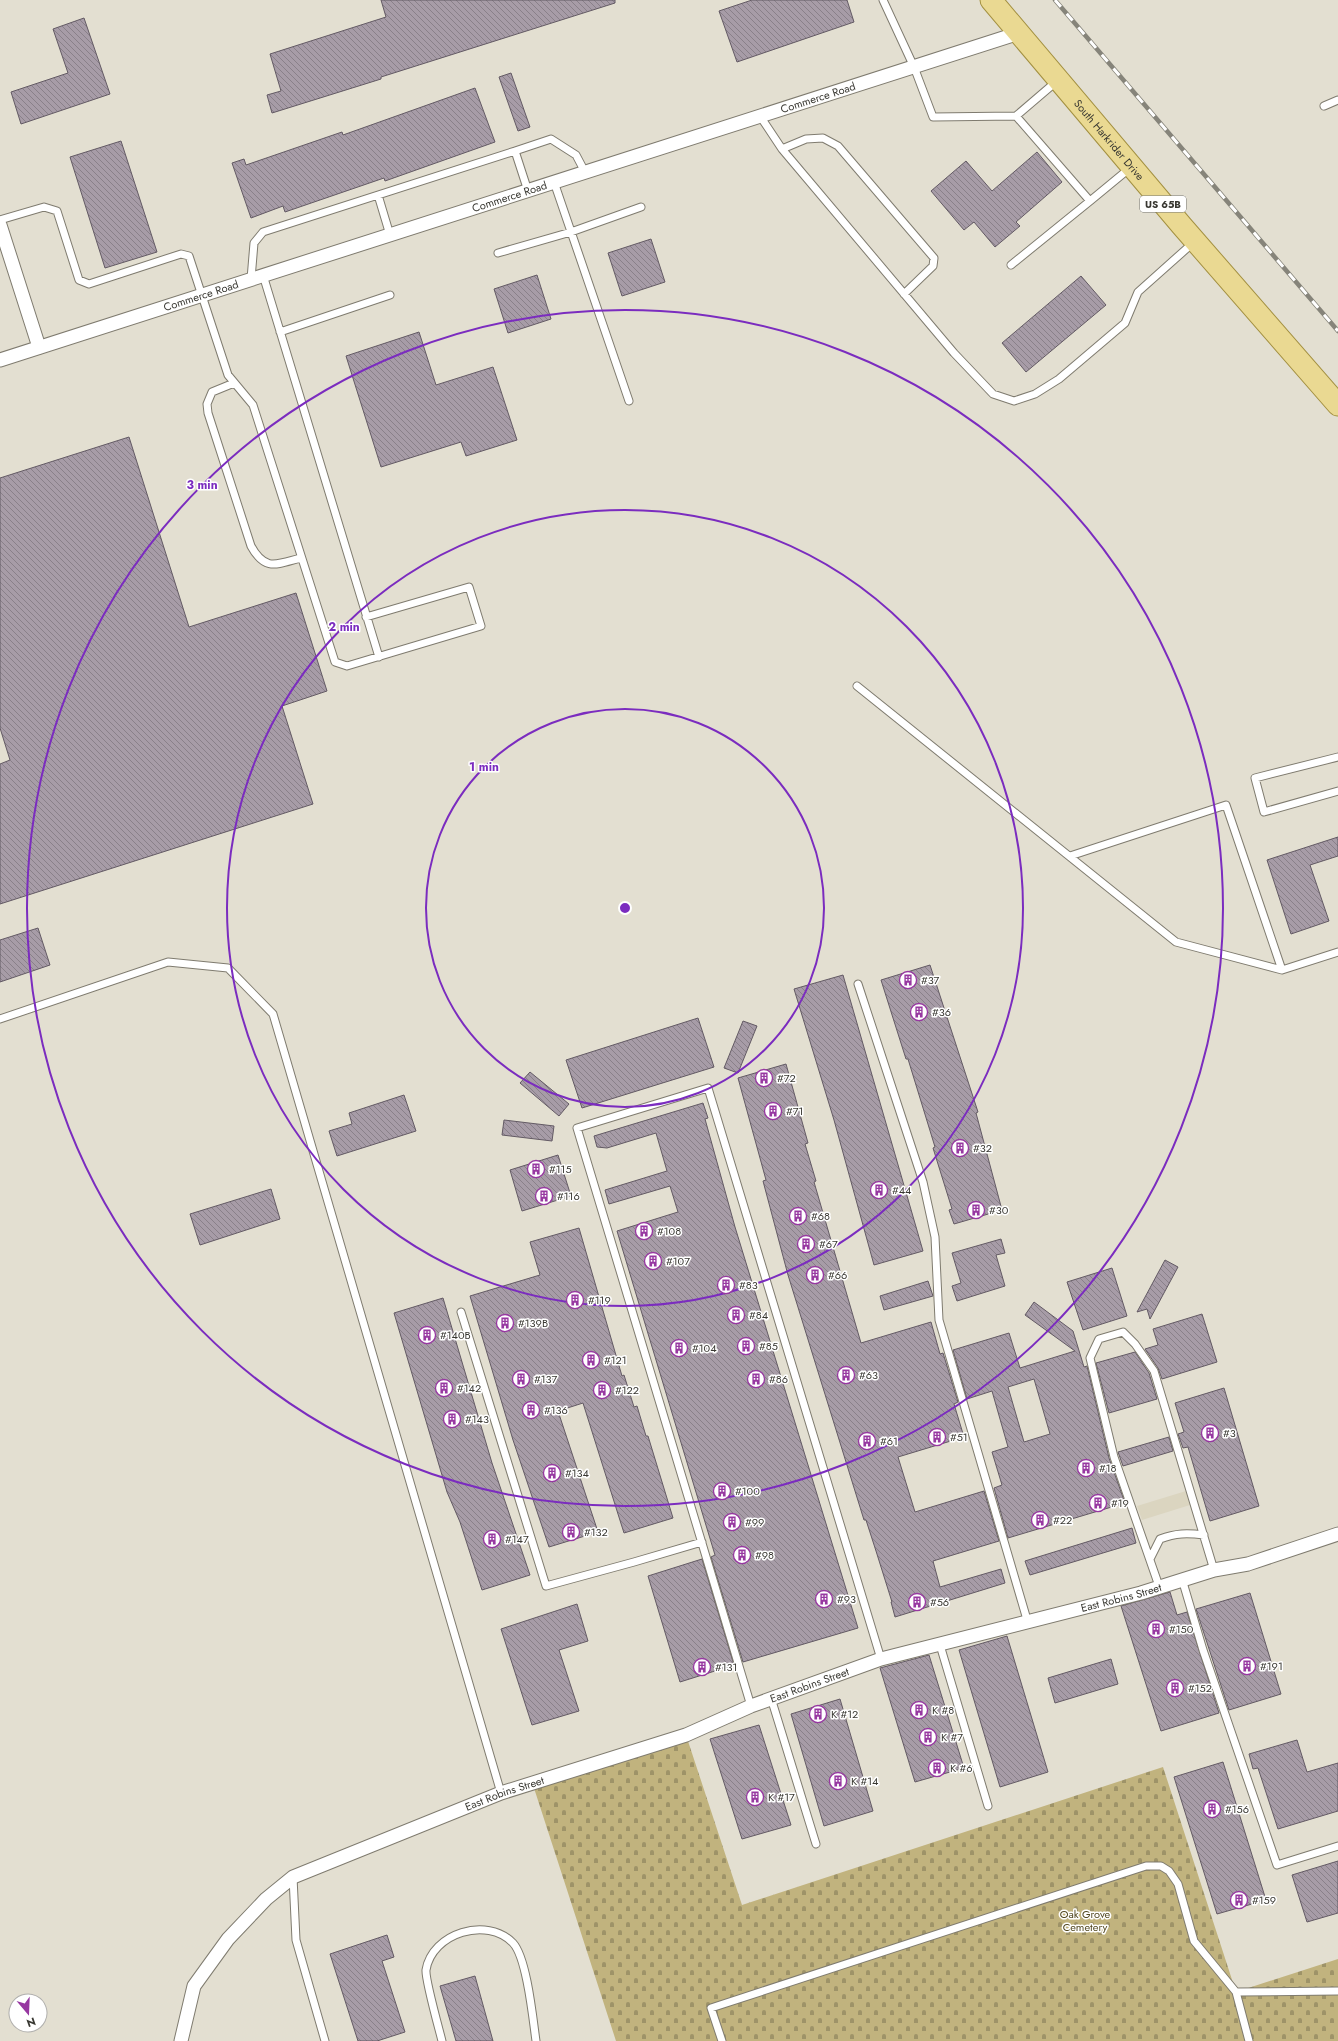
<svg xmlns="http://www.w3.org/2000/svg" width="1338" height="2041" viewBox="0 0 1338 2041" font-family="Jost,sans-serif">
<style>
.built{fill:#dbd5c0}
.cemetery{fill:url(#cemetery-stones)}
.building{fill:url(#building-back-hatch);stroke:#635a64;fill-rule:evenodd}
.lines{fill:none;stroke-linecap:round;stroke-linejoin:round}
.lane-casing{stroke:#7f7b6f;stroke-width:9}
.street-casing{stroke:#7f7b6f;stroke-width:15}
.primary-casing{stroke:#a39041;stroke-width:23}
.lane{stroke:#fff;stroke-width:7}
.street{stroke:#fff;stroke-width:13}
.primary{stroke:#ead992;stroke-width:21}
.rail-casing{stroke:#86847a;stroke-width:4.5}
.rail{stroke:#fff;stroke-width:3;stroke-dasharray:9;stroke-linecap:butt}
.ring{fill:none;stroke:#7b2cbf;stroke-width:2}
.labels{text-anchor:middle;stroke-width:3;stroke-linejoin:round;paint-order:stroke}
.shield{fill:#fff;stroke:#747470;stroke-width:1}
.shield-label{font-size:10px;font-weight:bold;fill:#393832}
.street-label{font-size:11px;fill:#393832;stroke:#fff}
.poi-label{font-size:11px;fill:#393832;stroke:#fff;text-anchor:start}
.park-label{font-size:11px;fill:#524821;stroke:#fff}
.centre{fill:#7b2cbf;stroke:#fff;stroke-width:2}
.ring-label{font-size:12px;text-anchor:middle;font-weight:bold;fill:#7b2cbf;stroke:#fff;stroke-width:3;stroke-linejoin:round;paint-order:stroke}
</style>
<defs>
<pattern id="cemetery-stones" width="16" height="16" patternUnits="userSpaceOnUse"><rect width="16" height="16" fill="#c1b37e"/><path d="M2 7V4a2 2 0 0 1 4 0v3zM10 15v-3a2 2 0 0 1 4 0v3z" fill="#9e9368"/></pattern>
<pattern id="building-back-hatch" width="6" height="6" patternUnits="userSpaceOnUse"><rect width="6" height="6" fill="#a79ca7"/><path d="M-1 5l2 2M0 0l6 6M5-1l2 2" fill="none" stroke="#898089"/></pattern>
</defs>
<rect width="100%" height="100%" fill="#e3dfd1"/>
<!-- built -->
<path class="built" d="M1186 1491 1190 1505 1142 1520 1137 1506Z"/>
<!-- cemetery -->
<path class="cemetery" d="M686 1735 742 1905 1163 1767 1236 1992 1338 1959V2041H616L533 1785Z"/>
<!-- building -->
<path class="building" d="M381 0H615V3L381 77V79L272 113 267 95 281 91 270 54 386 17Z
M752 0H847L854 22 737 62 719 11Z
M84 18 110 94 21 124 11 92 68 73 53 29Z
M511 73 530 127 518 131 499 77Z
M475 88 495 142 385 181 384 178 285 212 283 206 251 218 232 163 244 159 246 165 342 132 343 135Z
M121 141 157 252 105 268 70 157Z
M1037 152 1062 182 1016 222 1020 226 995 247 974 222 964 230 931 191 966 161 992 191Z
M651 239 665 282 622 296 608 253Z
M537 275 551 319 508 333 494 289Z
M1081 276 1106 305 1026 372 1002 343Z
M419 332 436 385 493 367 517 440 466 456 461 442 381 467 346 356Z
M129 437 189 627 296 593 327 691 282 706 313 804 0 904V764L10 760 0 728V478Z
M1338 837V856L1310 865 1329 921 1291 934 1267 860Z
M38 928 50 965 0 982V940Z
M930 965 978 1112 976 1113 1002 1210 954 1224 949 1210 952 1209 933 1148 935 1147 908 1059H906L881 980Z
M843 975 923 1251 874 1265 834 1120 794 989Z
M698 1018 714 1067 582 1108 566 1060Z
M743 1021 757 1026 738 1073 724 1068Z
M786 1064 808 1143 805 1144 816 1181 814 1182 861 1343 931 1322 940 1354 943 1353 958 1402 954 1404 964 1437 898 1457 915 1512 984 1491 999 1541 933 1561 940 1587 1001 1569 1005 1583 895 1617 891 1602H892L876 1551 866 1520H864L788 1275 763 1181 766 1180 738 1078Z
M530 1072 569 1104 559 1116 520 1083Z
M404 1095 416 1131 337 1156 329 1131 352 1124 349 1113Z
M703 1103 708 1118 705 1119 735 1227 858 1628 743 1662 711 1557 715 1555 617 1231 678 1212 670 1186 609 1204 605 1190 667 1171 656 1133 607 1148 597 1147 594 1136Z
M504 1120 554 1126 552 1141 502 1135Z
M558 1155 571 1196 522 1211 510 1170Z
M271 1189 280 1219 200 1245 190 1214Z
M579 1228 622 1376 624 1375 634 1407 637 1406 646 1436H648L673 1518 624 1533 583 1403 558 1411 598 1532 549 1547 513 1440 470 1296 540 1275 530 1242Z
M1001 1239 1005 1253 996 1255 1005 1286 957 1301 952 1286 961 1283 952 1253Z
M1165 1260 1178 1267 1150 1319 1147 1309 1137 1312Z
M1112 1268 1127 1316 1083 1330 1067 1282Z
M928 1281 933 1296 884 1310 880 1296Z
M443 1298 492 1463 530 1575 482 1590 460 1522 447 1492 394 1313Z
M1034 1302 1073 1331 1084 1367 1087 1366 1109 1458 1125 1503 1008 1538 994 1488 1002 1485 992 1452 1008 1447 992 1391 967 1399 953 1350 1009 1333 1020 1368 1075 1351 1025 1315ZM1034 1379 1050 1434 1024 1442 1008 1387Z
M1202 1314 1217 1362 1162 1379 1158 1368 1145 1349 1158 1345 1153 1329Z
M1135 1352 1149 1373 1157 1399 1109 1413 1096 1363Z
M1224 1388 1259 1506 1210 1521 1188 1447 1183 1448 1178 1434 1184 1432 1175 1403Z
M1169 1437 1173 1451 1123 1466 1118 1452Z
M1132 1528 1136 1543 1030 1575 1025 1561Z
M702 1559 734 1665 680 1682 648 1576Z
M1170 1592 1177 1615 1187 1612 1219 1713 1161 1731 1121 1606Z
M1250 1593 1281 1694 1229 1710 1196 1609Z
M577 1604 588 1641 559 1650 579 1711 532 1725 501 1629Z
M1007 1636 1048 1772 1000 1787 959 1650Z
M929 1655 964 1768 915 1782 880 1668Z
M1111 1659 1118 1684 1055 1703 1048 1678Z
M840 1699 873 1811 824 1826 791 1714Z
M759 1725 791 1825 742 1839 710 1739Z
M1297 1740 1307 1772 1338 1763V1811L1278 1829 1258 1768 1253 1769 1249 1754Z
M1223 1762 1266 1900 1217 1914 1174 1777Z
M1338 1861V1913L1307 1922 1292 1875Z
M387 1935 394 1957 382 1961 405 2032 377 2041H358L330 1954Z
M475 1976 493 2041H456L440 1986Z"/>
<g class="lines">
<!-- lane casing -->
<g class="lane-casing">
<path id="lane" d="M883 0 914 67 933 117 1016 116
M1057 81 1016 116 1090 201 1130 168
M1324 106 1338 100
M760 116 782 149 954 353 993 394 1014 401 1035 394 1059 379 1125 323 1138 292 1194 242
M782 149 806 139 823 138 838 146 934 258 933 266 904 294
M515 151 528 191
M554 182 629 401
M378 195 390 235
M0 220 44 207 57 211 79 280 89 284 181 254 189 256 228 375 253 405 335 662 347 666 481 626 469 587 366 617
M498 253 571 232 641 207
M1011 265 1090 201
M263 275 379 657
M251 279 254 243 263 232 515 151 551 139 576 155 585 172
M280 332 390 295
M234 383 212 392 207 404 208 413 251 546C265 572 277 564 301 558
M857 686 1176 942 1282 970 1338 952
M1338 757 1255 778 1264 812 1338 791
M1070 856 1226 805 1282 970
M858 984 923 1182 935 1237 939 1320 1028 1623
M0 1019 168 962 228 968 273 1014 501 1793
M461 1312 546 1586 634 1562 702 1542
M1150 1559 1160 1539C1176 1533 1187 1533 1204 1535
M1182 1579 1203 1650 1277 1865 1338 1846
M1159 1586 1114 1457 1090 1358 1099 1339 1123 1332 1135 1344 1154 1371 1214 1570
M940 1645 988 1806
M771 1698 816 1844
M751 1706 577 1128 708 1088 881 1659
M293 1877 296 1940 325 2041
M1236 1992 1338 1991
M442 2041C439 2029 425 1979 426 1970 432 1933 487 1916 513 1943 527 1958 533 2020 536 2041
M722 2041 711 2008 1146 1866H1161L1169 1871 1178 1884 1194 1941 1236 1992 1249 2041"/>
</g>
<!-- street casing -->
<g class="street-casing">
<g id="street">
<path d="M0 225 39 347"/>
<path id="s1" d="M0 360 1019 33"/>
<path id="s2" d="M181 2041 194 1986 228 1939 266 1899 293 1877 501 1793 686 1735 751 1706 881 1659 1141 1593 1214 1570 1248 1564 1338 1534"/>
</g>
</g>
<!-- primary casing -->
<g class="primary-casing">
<g id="primary">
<path id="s3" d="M991 0 1182 226 1338 405"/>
</g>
</g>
<!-- lane -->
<use href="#lane" class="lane"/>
<!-- street -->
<use href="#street" class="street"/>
<!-- primary -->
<use href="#primary" class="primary"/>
<!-- rail casing -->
<g class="rail-casing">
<path id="rail" d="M1055 0 1338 331"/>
</g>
<!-- rail -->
<use href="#rail" class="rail"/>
</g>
<!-- distance rings -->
<g class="ring">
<circle cx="625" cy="908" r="199"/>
<circle cx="625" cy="908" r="398"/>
<circle cx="625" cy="908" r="598"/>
</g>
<!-- icons -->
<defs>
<g id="building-ring" transform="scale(0.9)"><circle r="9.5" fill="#fff" stroke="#9738a1" stroke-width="1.5"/><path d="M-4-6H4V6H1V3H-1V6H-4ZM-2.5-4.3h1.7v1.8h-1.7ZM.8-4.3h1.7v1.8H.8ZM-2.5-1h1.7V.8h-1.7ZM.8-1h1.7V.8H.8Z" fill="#9738a1"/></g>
</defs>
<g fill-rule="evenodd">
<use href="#building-ring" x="908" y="980"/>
<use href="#building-ring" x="919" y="1012"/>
<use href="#building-ring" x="764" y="1078"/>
<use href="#building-ring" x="773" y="1111"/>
<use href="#building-ring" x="960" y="1148"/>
<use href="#building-ring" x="536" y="1169"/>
<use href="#building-ring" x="879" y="1190"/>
<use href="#building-ring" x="544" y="1196"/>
<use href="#building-ring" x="976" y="1210"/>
<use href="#building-ring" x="798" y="1216"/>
<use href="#building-ring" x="644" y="1231"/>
<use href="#building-ring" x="806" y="1244"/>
<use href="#building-ring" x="653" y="1261"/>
<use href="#building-ring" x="815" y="1275"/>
<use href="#building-ring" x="726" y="1285"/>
<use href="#building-ring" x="575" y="1300"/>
<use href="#building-ring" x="736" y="1315"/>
<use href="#building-ring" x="505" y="1323"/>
<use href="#building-ring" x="427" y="1335"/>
<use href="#building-ring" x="746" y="1346"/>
<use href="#building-ring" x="679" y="1348"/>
<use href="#building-ring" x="591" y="1360"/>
<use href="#building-ring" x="846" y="1375"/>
<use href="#building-ring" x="521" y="1379"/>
<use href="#building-ring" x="756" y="1379"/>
<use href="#building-ring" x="444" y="1388"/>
<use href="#building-ring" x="602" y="1390"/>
<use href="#building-ring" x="531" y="1410"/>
<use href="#building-ring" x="452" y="1419"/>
<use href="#building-ring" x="1210" y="1433"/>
<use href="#building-ring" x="937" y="1437"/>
<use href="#building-ring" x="867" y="1441"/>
<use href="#building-ring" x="1086" y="1468"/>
<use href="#building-ring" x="552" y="1473"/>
<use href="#building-ring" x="722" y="1491"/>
<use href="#building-ring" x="1098" y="1503"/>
<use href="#building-ring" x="1040" y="1520"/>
<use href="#building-ring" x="732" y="1522"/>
<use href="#building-ring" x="571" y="1532"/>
<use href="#building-ring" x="492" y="1539"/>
<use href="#building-ring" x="742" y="1555"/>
<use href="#building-ring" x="824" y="1599"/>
<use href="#building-ring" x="917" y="1602"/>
<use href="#building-ring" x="1156" y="1629"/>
<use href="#building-ring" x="1247" y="1666"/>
<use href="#building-ring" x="702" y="1667"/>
<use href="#building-ring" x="1175" y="1688"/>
<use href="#building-ring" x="919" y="1710"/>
<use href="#building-ring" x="818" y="1714"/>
<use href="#building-ring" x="928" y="1737"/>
<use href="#building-ring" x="937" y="1768"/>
<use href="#building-ring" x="838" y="1781"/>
<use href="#building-ring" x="755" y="1797"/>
<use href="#building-ring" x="1212" y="1809"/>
<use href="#building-ring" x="1239" y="1900"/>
</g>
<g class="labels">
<!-- shield labels -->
<rect class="shield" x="1140" y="196" width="46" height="16" rx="3"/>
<g class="shield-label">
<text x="1163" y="208">US 65B</text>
</g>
<!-- street labels -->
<g class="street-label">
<text dy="4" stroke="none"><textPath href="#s1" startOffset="859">Commerce Road</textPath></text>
<text dy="4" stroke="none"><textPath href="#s3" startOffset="183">South Harkrider Drive</textPath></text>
<text dy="4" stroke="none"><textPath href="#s1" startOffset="535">Commerce Road</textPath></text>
<text dy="4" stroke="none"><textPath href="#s1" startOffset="211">Commerce Road</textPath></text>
<text dy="4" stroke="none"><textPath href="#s2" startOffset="1080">East Robins Street</textPath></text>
<text dy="4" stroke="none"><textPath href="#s2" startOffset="756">East Robins Street</textPath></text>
<text dy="4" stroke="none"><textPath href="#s2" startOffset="432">East Robins Street</textPath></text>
</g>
<!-- poi labels -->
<g class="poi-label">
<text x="921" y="984">#37</text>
<text x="932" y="1016">#36</text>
<text x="777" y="1082">#72</text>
<text x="786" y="1115">#71</text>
<text x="973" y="1152">#32</text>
<text x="549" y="1173">#115</text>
<text x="892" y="1194">#44</text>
<text x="557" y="1200">#116</text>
<text x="989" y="1214">#30</text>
<text x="811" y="1220">#68</text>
<text x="657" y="1235">#108</text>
<text x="819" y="1248">#67</text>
<text x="666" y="1265">#107</text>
<text x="828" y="1279">#66</text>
<text x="739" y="1289">#83</text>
<text x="588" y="1304">#119</text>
<text x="749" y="1319">#84</text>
<text x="518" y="1327">#139B</text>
<text x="440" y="1339">#140B</text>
<text x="759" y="1350">#85</text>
<text x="692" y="1352">#104</text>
<text x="604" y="1364">#121</text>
<text x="859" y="1379">#63</text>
<text x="534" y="1383">#137</text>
<text x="769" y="1383">#86</text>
<text x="457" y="1392">#142</text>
<text x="615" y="1394">#122</text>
<text x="544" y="1414">#136</text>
<text x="465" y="1423">#143</text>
<text x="1223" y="1437">#3</text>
<text x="950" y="1441">#51</text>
<text x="880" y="1445">#61</text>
<text x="1099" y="1472">#18</text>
<text x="565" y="1477">#134</text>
<text x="735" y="1495">#100</text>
<text x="1111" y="1507">#19</text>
<text x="1053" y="1524">#22</text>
<text x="745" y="1526">#99</text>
<text x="584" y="1536">#132</text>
<text x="505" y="1543">#147</text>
<text x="755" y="1559">#98</text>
<text x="837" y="1603">#93</text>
<text x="930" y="1606">#56</text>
<text x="1169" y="1633">#150</text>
<text x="1260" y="1670">#191</text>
<text x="715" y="1671">#131</text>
<text x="1188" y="1692">#152</text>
<text x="932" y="1714">K #8</text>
<text x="831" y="1718">K #12</text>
<text x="941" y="1741">K #7</text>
<text x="950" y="1772">K #6</text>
<text x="851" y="1785">K #14</text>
<text x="768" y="1801">K #17</text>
<text x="1225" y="1813">#156</text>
<text x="1252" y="1904">#159</text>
</g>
<!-- park labels -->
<g class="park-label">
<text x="1085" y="1918">Oak Grove<tspan x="1085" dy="13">Cemetery</tspan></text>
</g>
</g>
<circle cx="625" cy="908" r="6" class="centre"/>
<g class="ring-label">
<text x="202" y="489">3 min</text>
<text x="344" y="631">2 min</text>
<text x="484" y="771">1 min</text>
</g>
<!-- north arrow -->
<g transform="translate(28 2013) rotate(161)"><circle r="19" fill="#ffffff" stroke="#b0afad"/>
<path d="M0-3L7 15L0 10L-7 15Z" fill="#9738a1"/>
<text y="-6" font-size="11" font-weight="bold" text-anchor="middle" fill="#393832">N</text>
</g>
</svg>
